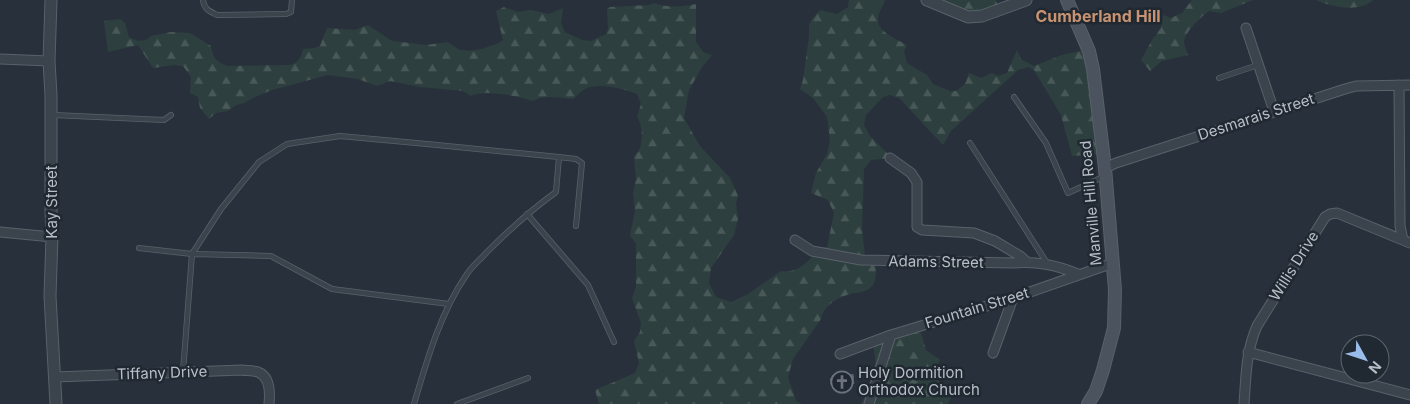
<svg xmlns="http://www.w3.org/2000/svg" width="1410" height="404" viewBox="0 0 1410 404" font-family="Inter,sans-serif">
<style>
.forest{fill:url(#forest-firs)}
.building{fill:url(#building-hatch);stroke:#222a33}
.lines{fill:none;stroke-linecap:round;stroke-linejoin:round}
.service-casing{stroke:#59616a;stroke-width:6}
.minor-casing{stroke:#59616a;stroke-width:11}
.tertiary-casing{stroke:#59616a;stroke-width:13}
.secondary-casing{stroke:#59616a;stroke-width:14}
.service{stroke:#3b434c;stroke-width:4.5}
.minor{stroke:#3b434c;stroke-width:9}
.tertiary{stroke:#3b434c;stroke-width:11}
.secondary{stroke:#4a535e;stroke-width:12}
.labels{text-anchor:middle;stroke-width:5;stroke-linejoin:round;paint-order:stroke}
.street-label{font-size:15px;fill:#b7bec7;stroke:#202831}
.poi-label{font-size:15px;fill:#b7bec7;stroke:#202831;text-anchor:start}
.neighbourhood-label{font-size:16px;font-weight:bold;fill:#c79372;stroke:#202831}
</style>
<defs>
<pattern id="forest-firs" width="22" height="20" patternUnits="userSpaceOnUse" patternTransform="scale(1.25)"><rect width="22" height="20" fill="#2d3f3e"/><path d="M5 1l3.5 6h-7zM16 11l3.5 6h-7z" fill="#495958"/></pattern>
<pattern id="building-hatch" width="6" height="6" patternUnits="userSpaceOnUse" patternTransform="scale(1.25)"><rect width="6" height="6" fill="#535d69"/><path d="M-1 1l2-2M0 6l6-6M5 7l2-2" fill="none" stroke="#6a727d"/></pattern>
</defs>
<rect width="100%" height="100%" fill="#28313b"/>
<!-- forest -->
<path class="forest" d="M849 0H885C883 6 878 13 878 19 877 32 897 39 907 45L904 51 907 63 927 75 933 84 950 91H956L965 84 969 73 981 78 992 73 998 76 1007 73 1017 50 1021 59 1034 66 1062 55 1084 50 1101 154 1072 156 1061 115 1034 70 1028 67 1018 70 951 131 943 145 899 98 890 95 883 97 866 115 864 125 870 136 891 157V158L871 160 864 169 862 228 865 257 875 258C875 266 878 280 872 286 866 293 858 292 850 294 837 298 824 305 821 319L793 359 788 377 796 401 802 404H599L595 390 635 373 639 363 634 341 640 332 641 323 632 298 636 287V244L630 235 635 211 633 193 636 179 634 157C635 155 638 152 639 150 643 142 643 125 637 117L641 104 637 94C624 89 598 82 585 89 581 91 577 96 573 99 559 98 545 94 533 101 519 96 483 89 471 96L463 91 420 87 390 81 377 86 358 79 328 75 272 90 255 97 244 103 236 105 228 111 216 113 209 119 200 108 198 97 190 93 191 77 183 66 174 65 153 68 138 45 108 52 104 21 120 19 125 23 129 37 138 41 146 40 151 36 171 32 190 33 211 46C213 58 216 62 228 66L288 65C298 64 301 58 303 49L314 48 320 46 327 28 355 30 368 25 392 41 426 45 448 42C451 44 455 47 458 49 469 54 494 47 503 40L496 11 504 7 517 12 531 10 549 14 563 8 561 23 565 32 582 40 591 41 606 34 608 29 607 9 610 7 649 5 654 3C666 8 683 7 696 4V42L703 52 712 55 702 67 689 90 684 118 700 146 730 178 738 196 736 203 738 219 734 235 711 268 709 283 716 297 731 302 748 294 781 271C800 274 809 260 820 247H827L834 213 828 200 811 193 816 173 827 154 830 140 827 117 813 98 800 89 803 80 809 36V25L812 19 820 10 837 14 848 7Z
M926 0H996L998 6 965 16Z
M1192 0H1253L1221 13 1209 11C1201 17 1184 32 1184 43 1185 47 1187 52 1188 55L1162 61 1150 71 1141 60 1152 40 1161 28 1163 15 1171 18 1182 13Z
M1316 0H1373C1359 13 1332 7 1316 0Z
M919 327 926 350 940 360 934 370V378L953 392 948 404H861C871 386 881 362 871 342Z"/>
<!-- building -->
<path class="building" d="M847 373V374L854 373 855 384 835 388 830 385 829 379 831 377V375Z"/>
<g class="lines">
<!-- service casing -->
<g class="service-casing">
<path id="service" d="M203 0C204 9 209 11 217 15L286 14 291 12 292 0
M1219 78 1258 65
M1014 97 1046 143 1068 193 1105 176
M53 115 164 120 171 115
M970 143 1047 263
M559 157 576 159 582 163 576 226
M527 214 588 285 614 342
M139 248 192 254 271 256 332 289 449 304
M183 372 192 254 221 209 259 162 287 144 340 136 427 144 559 157 556 192C531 210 509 230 487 252 481 259 472 266 467 274 440 313 427 360 414 404
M457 404 528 378"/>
</g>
<!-- minor casing -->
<g class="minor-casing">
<path id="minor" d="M1246 28 1274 111
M0 59 49 61
M1399 85 1400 226 1403 240
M890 158 911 173 917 182V227L922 230 974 233 995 241 1020 256 1027 262
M1105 168 1116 163 1345 89 1356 86 1410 85
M0 232 52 237
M795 240 812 251 861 260 1013 263C1037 261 1056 265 1078 274
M1248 352 1410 395
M993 353 1013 298
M840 354 891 335 1013 298 1113 263
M55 377 242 370C247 371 255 370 260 373 270 378 270 394 269 404
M869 404 891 335
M1244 404C1246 376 1246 351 1257 326L1325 217 1330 214 1337 213 1410 243"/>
</g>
<!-- tertiary casing -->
<g class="tertiary-casing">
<path id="tertiary" d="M51 0 49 61 51 95V210L52 237 50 296 56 404
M927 0 968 17 982 16 1026 0"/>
</g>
<!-- secondary casing -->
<g class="secondary-casing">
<path id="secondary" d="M1067 0 1089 51 1093 69 1105 168 1115 290 1114 328 1103 370 1096 391 1088 404"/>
</g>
<!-- service -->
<use href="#service" class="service"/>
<!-- minor -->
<use href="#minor" class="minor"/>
<!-- tertiary -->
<use href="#tertiary" class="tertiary"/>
<!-- secondary -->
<use href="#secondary" class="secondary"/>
</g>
<!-- icons -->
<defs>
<g id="church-ring" transform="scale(1.125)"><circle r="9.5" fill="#202831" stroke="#6b7280" stroke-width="1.5"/><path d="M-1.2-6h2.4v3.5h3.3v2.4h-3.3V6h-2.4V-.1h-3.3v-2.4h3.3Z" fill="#6b7280"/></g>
</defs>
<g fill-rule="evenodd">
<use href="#church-ring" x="842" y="382"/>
</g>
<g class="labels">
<!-- street labels -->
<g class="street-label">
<text transform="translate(1256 117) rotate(-18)" y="5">Desmarais Street</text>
<text transform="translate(52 202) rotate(-90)" y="5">Kay Street</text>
<text transform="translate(1091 203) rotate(-95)" y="5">Manville Hill Road</text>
<text transform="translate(936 262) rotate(1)" y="5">Adams Street</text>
<text transform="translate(1294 266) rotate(-58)" y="5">Willis Drive</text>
<text transform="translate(977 308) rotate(-17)" y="5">Fountain Street</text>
<text transform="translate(162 373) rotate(-2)" y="5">Tiffany Drive</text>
</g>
<!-- poi labels -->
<g class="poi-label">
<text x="858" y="378">Holy Dormition<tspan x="858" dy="17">Orthodox Church</tspan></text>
</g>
<!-- neighbourhood labels -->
<g class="neighbourhood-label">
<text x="1098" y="22">Cumberland Hill</text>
</g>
</g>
<!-- north arrow -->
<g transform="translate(1365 359) rotate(130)"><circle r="24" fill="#202831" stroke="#5c646d"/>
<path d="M0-4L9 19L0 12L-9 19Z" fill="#99bcea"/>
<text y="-8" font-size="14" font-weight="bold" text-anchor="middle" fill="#b7bec7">N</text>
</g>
</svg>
